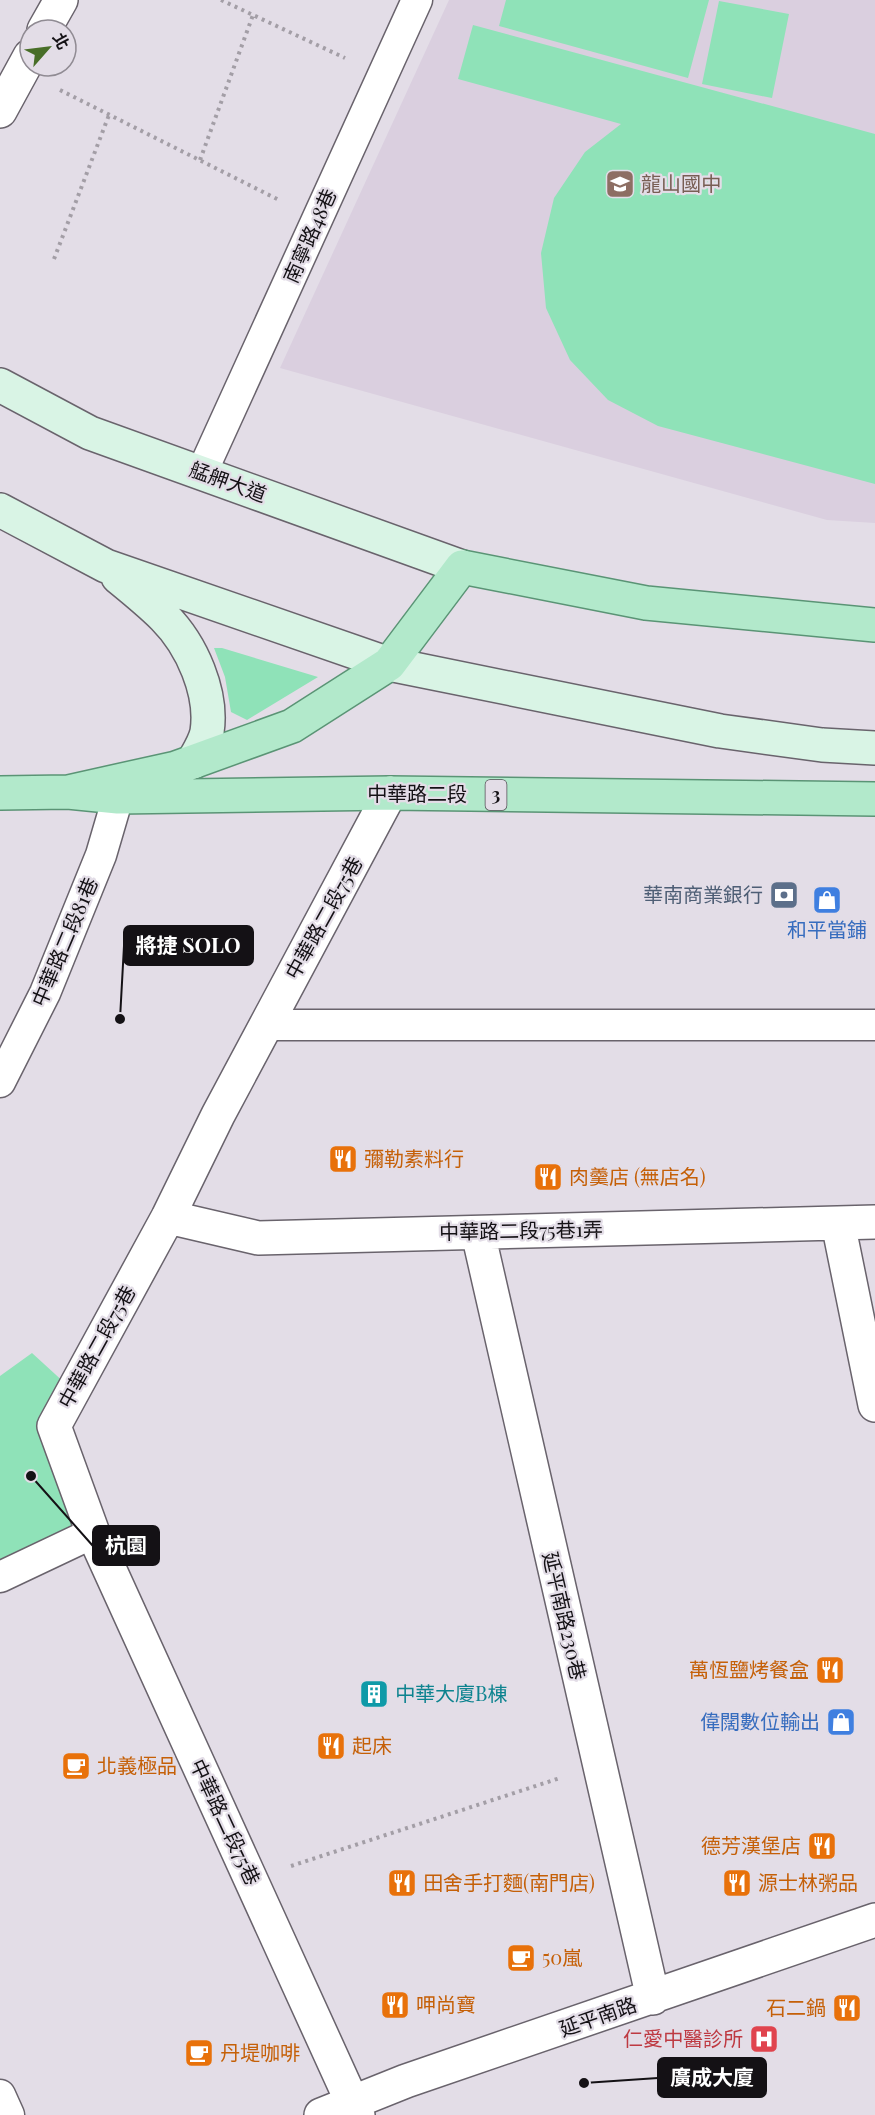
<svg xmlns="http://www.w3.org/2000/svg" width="875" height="2115" viewBox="0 0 875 2115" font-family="'Playfair Display','Noto Sans TC',serif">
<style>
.built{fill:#dacfdf}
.green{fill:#8fe2b8}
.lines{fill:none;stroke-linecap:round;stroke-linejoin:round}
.service-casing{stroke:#69636c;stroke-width:33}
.minor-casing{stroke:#69636c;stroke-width:36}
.secondary-casing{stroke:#69636c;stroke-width:36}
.primary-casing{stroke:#5a9475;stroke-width:36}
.path{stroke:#a39ea6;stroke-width:4;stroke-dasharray:3 4.5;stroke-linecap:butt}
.service{stroke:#fff;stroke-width:30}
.minor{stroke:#fff;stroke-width:33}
.secondary{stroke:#d9f4e5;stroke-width:33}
.primary{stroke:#b2e9cb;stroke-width:33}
.labels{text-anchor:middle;stroke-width:4.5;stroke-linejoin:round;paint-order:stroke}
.shield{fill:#e3dde7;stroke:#524e54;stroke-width:1.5}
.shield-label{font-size:18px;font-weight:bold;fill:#141115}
.education-label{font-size:20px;fill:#785e54;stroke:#e3dde7;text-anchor:start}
.street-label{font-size:20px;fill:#141115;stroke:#e3dde7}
.service-label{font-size:20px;fill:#4e5e75;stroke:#e3dde7;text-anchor:end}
.shop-label{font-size:20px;fill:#366cbe;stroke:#e3dde7}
.food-label{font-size:20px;fill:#c56008;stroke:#e3dde7;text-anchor:start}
.culture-label{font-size:20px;fill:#0d838f;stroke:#e3dde7;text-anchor:start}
.health-label{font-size:20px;fill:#be3a42;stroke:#e3dde7;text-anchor:end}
.leader{fill:none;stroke:#141115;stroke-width:2}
.callout-dot{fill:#141115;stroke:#e3dde7;stroke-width:2}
.callout{fill:#141115;stroke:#141115;stroke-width:2}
.callout-label{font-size:21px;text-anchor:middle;font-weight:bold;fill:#fff}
</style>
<rect width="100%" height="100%" fill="#e3dde7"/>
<!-- built -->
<path class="built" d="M449 0H875V523L827 520 280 368Z"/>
<!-- green -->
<path class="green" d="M506 0H709L688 78 499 26Z
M719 1 789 14 772 98 702 84Z
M473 25 875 134V484L658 426 608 400 570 360 546 308 541 253 554 198 585 152 621 124 458 79Z
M214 648H222L318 677 247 720 231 712 225 677Z
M32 1353 67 1385 81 1526 0 1565V1376Z"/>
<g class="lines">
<!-- service casing -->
<g class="service-casing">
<path id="service" d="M202 472 417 0
M265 1025H875
M0 1082 45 993 101 855 118 797
M0 1577 93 1533
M0 2095 9 2115"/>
</g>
<!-- minor casing -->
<g class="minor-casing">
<path id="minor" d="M44 30 61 0
M0 111 30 56
M168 1217 258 1238 875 1222
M838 1223 875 1405
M478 1233 653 1998
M321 2115 406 2081 875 1920
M358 2115 93 1533 54 1426 168 1217 218 1115 390 793"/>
</g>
<!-- secondary casing -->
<g class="secondary-casing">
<path id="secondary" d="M0 385 90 433 462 567
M0 510 106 566 389 664 720 731 822 745 875 748
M118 577C134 590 150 603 164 617 192 645 213 693 207 732 205 742 198 753 193 762"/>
</g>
<!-- primary casing -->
<g class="primary-casing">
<path id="primary" d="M68 792 176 768 292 726 389 664 462 567 646 603 875 625
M0 793 68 792 118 797 390 793 875 799"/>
</g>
<!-- path -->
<path class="path" d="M221 0 345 58
M60 90 281 201
M200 160 253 15
M54 259 109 115
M291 1866 560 1778"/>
<!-- service -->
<use href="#service" class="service"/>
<!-- minor -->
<use href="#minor" class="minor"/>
<!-- secondary -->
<use href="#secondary" class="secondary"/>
<!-- primary -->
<use href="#primary" class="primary"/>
</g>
<!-- icons -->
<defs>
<g id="school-square" transform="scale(1.5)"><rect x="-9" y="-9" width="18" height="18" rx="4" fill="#8d6e63" stroke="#e3dde7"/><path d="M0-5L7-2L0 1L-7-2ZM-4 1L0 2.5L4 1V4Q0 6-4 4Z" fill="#fff"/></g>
<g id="bank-square" transform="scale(1.5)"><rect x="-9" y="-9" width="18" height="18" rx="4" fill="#5c6f8a" stroke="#e3dde7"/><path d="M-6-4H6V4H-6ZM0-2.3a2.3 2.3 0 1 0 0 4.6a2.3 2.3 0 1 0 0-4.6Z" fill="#fff"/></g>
<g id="shop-square" transform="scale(1.5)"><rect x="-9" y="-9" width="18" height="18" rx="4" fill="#3f7fe0" stroke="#e3dde7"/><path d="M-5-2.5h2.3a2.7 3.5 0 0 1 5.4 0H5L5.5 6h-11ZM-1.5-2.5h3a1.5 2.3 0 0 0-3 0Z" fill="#fff"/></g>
<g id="restaurant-square" transform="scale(1.5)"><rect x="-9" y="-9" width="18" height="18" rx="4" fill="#e8710a" stroke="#e3dde7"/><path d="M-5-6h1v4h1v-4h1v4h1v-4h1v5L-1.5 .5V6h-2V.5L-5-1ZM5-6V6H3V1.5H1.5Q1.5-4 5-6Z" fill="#fff"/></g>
<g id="building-square" transform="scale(1.5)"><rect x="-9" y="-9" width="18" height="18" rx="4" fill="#0f9aa8" stroke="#e3dde7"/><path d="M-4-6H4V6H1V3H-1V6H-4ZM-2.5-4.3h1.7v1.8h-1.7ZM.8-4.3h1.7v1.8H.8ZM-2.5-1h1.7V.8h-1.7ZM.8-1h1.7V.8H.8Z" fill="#fff"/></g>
<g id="cafe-square" transform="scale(1.5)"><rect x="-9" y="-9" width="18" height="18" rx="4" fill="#e8710a" stroke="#e3dde7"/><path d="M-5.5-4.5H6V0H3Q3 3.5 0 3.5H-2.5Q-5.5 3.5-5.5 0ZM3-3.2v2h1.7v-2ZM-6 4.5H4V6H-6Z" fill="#fff"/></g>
<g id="hospital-square" transform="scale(1.5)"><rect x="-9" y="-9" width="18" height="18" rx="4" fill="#e0444e" stroke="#e3dde7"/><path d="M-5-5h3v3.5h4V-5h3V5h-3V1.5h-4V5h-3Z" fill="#fff"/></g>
</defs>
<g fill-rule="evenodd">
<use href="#school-square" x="620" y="184"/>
<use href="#bank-square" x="784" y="895"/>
<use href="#shop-square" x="827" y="900"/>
<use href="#restaurant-square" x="343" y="1159"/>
<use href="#restaurant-square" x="548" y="1177"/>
<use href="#restaurant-square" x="830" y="1670"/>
<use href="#building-square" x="374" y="1694"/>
<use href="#shop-square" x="841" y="1722"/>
<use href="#restaurant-square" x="331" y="1746"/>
<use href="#cafe-square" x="76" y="1766"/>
<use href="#restaurant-square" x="822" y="1846"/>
<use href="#restaurant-square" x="402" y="1883"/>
<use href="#restaurant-square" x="737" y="1883"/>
<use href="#cafe-square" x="521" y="1958"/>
<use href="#restaurant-square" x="395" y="2005"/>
<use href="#restaurant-square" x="847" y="2008"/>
<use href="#hospital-square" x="764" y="2039"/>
<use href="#cafe-square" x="199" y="2053"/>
</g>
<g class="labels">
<!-- shield labels -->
<rect class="shield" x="485.5" y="780" width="21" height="30" rx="4.5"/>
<g class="shield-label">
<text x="496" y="801">3</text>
</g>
<!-- education labels -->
<g class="education-label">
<text x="641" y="191">龍山國中</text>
</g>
<!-- street labels -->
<g class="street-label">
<text transform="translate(310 236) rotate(-66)" y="7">南寧路48巷</text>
<text transform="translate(228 482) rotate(20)" y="7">艋舺大道</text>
<text x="417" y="801">中華路二段</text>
<text transform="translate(324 918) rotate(-61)" y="7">中華路二段75巷</text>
<text transform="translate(65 942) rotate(-67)" y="7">中華路二段81巷</text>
<text transform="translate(521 1231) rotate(-1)" y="7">中華路二段75巷1弄</text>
<text transform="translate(97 1347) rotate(-61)" y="7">中華路二段75巷</text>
<text transform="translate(564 1616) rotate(77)" y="7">延平南路230巷</text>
<text transform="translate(225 1822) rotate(65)" y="7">中華路二段75巷</text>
<text transform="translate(598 2017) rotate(-19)" y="7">延平南路</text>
</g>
<!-- service labels -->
<g class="service-label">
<text x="763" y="902">華南商業銀行</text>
</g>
<!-- shop labels -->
<g class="shop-label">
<text x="827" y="937">和平當鋪</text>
<text x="820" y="1729" text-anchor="end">偉闊數位輸出</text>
</g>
<!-- food labels -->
<g class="food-label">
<text x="364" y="1166">彌勒素料行</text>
<text x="569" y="1184">肉羹店 (無店名)</text>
<text x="809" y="1677" text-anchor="end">萬恆鹽烤餐盒</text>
<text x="352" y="1753">起床</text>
<text x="97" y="1773">北義極品</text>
<text x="801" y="1853" text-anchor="end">德芳漢堡店</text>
<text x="423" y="1890">田舍手打麵(南門店)</text>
<text x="758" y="1890">源士林粥品</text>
<text x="542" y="1965">50嵐</text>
<text x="416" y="2012">呷尚寶</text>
<text x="826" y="2015" text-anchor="end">石二鍋</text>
<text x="220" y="2060">丹堤咖啡</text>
</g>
<!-- culture labels -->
<g class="culture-label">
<text x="395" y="1701">中華大廈B棟</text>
</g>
<!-- health labels -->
<g class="health-label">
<text x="743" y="2046">仁愛中醫診所</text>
</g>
</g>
<!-- callouts -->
<path class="leader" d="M120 1019L124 946M31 1476L93 1546M584 2083L658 2078"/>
<g class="callout-dot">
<circle cx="120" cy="1019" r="6"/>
<circle cx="31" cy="1476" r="6"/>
<circle cx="584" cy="2083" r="6"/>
</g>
<g class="callout">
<rect x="124" y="926" width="129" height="39" rx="6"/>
<rect x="93" y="1526" width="66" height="39" rx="6"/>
<rect x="658" y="2058" width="108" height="39" rx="6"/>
</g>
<g class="callout-label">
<text x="188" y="953">將捷 SOLO</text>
<text x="126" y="1553">杭園</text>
<text x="712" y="2085">廣成大廈</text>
</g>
<!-- north arrow -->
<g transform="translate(48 48) rotate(62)"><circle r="28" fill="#e3dde7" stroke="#908b93" stroke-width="1.5"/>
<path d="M0-4.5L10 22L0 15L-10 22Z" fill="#486e28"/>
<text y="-9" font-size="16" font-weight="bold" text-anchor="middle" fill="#141115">北</text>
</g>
</svg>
